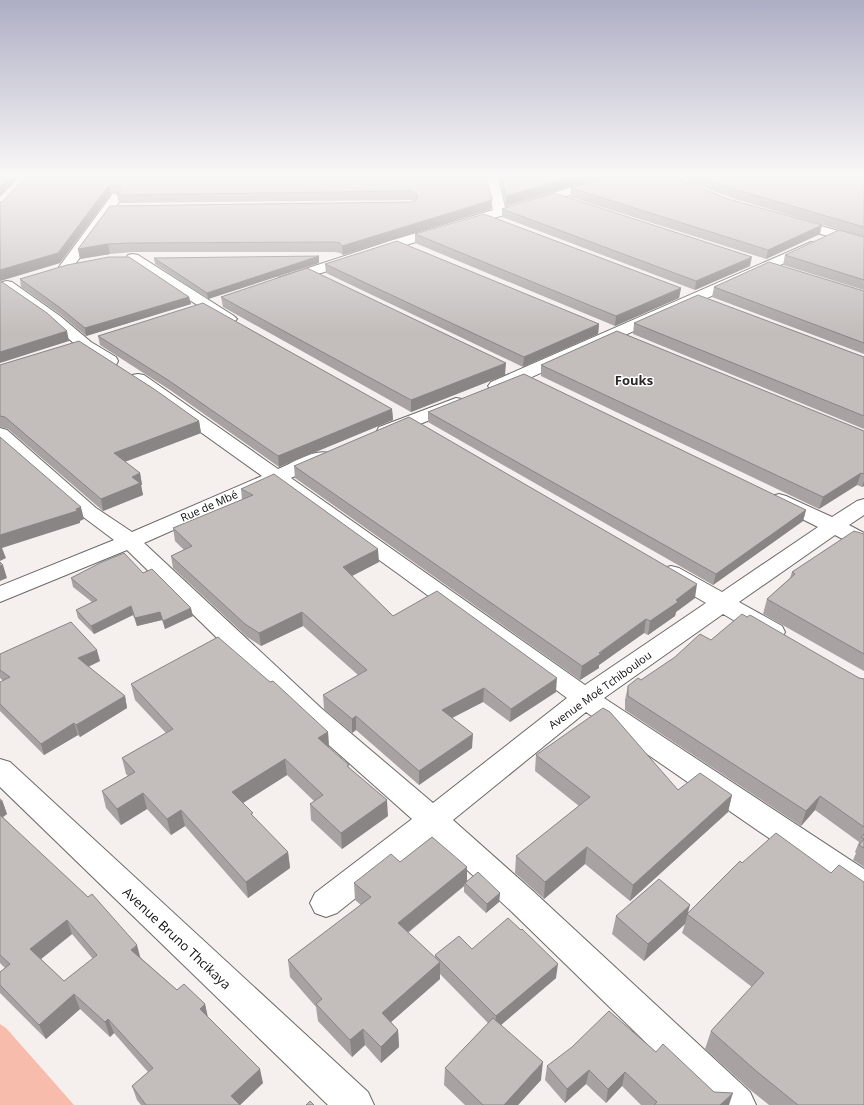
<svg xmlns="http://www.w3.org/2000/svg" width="864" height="1105" viewBox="0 0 864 1105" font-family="'Open Sans',sans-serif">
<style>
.green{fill:#f8bcac}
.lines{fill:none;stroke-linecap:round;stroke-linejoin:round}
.street-casing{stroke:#6d6967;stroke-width:2}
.street{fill:#fff;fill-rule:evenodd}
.wall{fill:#a8a3a2;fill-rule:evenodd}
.shaded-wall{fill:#888584}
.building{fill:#c3bebc;stroke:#888584;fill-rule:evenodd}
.labels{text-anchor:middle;stroke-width:3;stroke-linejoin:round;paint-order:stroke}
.street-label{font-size:11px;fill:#0e0c0c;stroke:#fff}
.far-district-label{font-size:13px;font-weight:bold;fill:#2c2827;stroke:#fff}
.near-street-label{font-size:13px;fill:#0e0c0c;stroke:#fff}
</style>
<rect width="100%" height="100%" fill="#f5efee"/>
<!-- green -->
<path class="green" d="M0 1024 6 1028 74 1105H0Z"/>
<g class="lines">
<!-- street casing -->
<g class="street-casing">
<path id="street" d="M125 177H137L71 270 66 271 61 270 59 267Z
M486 177H498L505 207 606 177H624L622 179 403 246 288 284 283 285 278 284 276 281 278 278 393 240 493 210Z
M792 218 864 238V246L788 225 786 222 788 219Z
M811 242 816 243 818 246 816 249 503 390 497 391 491 390 488 386 491 382Z
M133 254 138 255 234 316 237 319 234 322 229 324 224 322 128 261 126 258 128 255Z
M7 281 12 282 60 316 91 342 116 357 118 361 116 365 110 366 104 365 79 348 50 322 2 288 0 285 2 282Z
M138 374 144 375 278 469C293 463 313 449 329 453L332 457 329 461 291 478 585 685 706 603 663 578 660 573 663 568 671 566 679 568 722 592 818 527 772 504 769 500 772 496 779 494 786 496 832 517 857 501 864 499V515L849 525 864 533V548L856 546 835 535 739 602 782 626 785 632 782 638 773 640 764 638 723 614 604 698 864 869V899L853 896 586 712 453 820 534 892 750 1092 756 1105H710L512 912 432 837 337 913 326 917 315 913 310 903 315 893 412 819 303 722 127 550 0 602V586L114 540 82 516 0 444V428L7 430 96 508 132 532 262 476 132 383 129 379 132 375ZM275 485 400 575 567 698 433 803 321 708 144 543Z
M456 398 462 399 465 403 462 407 393 435 386 437 379 435 377 431 379 427Z
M0 759 10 762 368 1092 374 1105H328L0 787Z"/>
</g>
<!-- street -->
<use href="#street" class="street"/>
</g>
<!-- wall -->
<path class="wall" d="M26 177H228L125 178 314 177 492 200 491 209 343 255 340 253 335 252H133L110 254 80 259 78 249 110 206 411 202 415 201 411 200 119 203 117 195 118 194H111L60 263 0 281V202H2Z
M499 177H601L506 205Z
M684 177H864V237L735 199 691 183Z
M683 181 820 234 766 259 570 197 571 188Z
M502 209 750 266 695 290 502 217Z
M415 234 681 288 679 298 615 326 415 243Z
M864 237V290L783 265 785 255Z
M154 258 319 263 208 299 155 264Z
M325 264 599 324 598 334 523 367 326 273Z
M20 279 189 297 191 304 86 336 61 315 21 287Z
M714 287 864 291V354L712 297Z
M221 297 505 375 411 412 223 307Z
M634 323 864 357V429L633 334Z
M98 336 392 409 393 420 279 467 170 390 100 345Z
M0 365 199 421 201 433 125 462 140 473 142 485H141L143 495 103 511 8 429 0 427Z
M541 365 864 431V486L862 487 857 485 819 509 541 376Z
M428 412 806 510 803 521 713 585 428 422Z
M294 466 695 598 676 612 675 616 648 635 644 633 599 665V668L580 680 295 478Z
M241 489 379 562 352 576 393 616 556 692 510 722 483 702 452 718 472 748 419 785 356 730 352 733 324 709 323 695 358 675 303 626 261 646 247 637 173 568 171 556 184 550 175 541 173 528 242 500Z
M864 534V671L763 614 767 599 790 578 792 572Z
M143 573 193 616 165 629 162 620 137 626 133 615 94 634 78 618 76 610 92 602 73 587 71 578Z
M711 640 864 679V867L853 860 856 853 855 852 859 842 815 810 801 826 625 710V700L628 686 641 680Z
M0 654 100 661 88 667 125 696 127 708 80 737 78 735 44 755 0 711V682L3 681 0 678Z
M131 684 328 732 329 748 349 767 388 816 342 849 311 820 310 804 314 801 287 775 243 803 253 817 288 852 290 868 248 898 185 826 171 835 147 809 121 825 106 808 102 791 128 776 126 774 122 758 166 733 135 700Z
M536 755 678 790 732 795 728 812 630 901 585 864 544 899 515 873 516 856 579 806 535 771Z
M0 798 2 800 7 814 3 817 141 958 177 990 205 1004 208 1017 263 1083 240 1105H141L137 1100 132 1086 148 1072 114 1033 110 1037 80 1009 46 1039 0 993V972L5 968 0 963ZM72 934 93 959 64 981 41 959Z
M740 861 864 1105H769L748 1088 705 1049 711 1031 752 987 682 933 685 924 644 961 612 934 616 916 688 913Z
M400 862 467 881 500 893 499 902 486 913 464 892V886L408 933 435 958V955L472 949 556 978 501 1025 541 1080 518 1105H465L444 1085 445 1068 488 1023 440 974V979L391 1022 398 1030 399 1047 381 1063 365 1045 352 1057 318 1021 316 1007 290 977 288 960 361 905 355 900 354 883Z
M656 1052 714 1092 729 1105H641L622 1086 606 1103 586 1084 565 1103 545 1080 547 1066Z"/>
<!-- shaded-wall -->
<path class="shaded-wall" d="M9 177H19L0 197V186Z
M574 177H601L506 205V196Z
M109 185 111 194 60 263 0 281V270Z
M492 200 491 209 343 255 342 246Z
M822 225 820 234 766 259 768 250Z
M108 244 110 254 80 259 78 249Z
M319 256V263L208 299 207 293Z
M752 257 750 266 695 290 696 281Z
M681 288 679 298 615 326 616 316Z
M189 297 191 304 86 336 85 328Z
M599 324 598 334 523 367 524 357Z
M67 331 69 341 0 363V352Z
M506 363 505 375 411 412V400Z
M392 409 393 420 279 467 278 456Z
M199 421 201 433 116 465 114 453Z
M140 473 142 485H141L143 495 103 511 101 499 132 477Z
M861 473 857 485 819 509 823 497Z
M864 481V486L862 487Z
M81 507 84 519 80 521V523L2 548 6 558 0 561V535Z
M806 510 803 521 713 585 716 574Z
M378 549 379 562 344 580 343 567Z
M3 565 7 578 0 581V566Z
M697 584 695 598 676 612 675 616 648 635 650 621 676 600Z
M131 606 133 615 94 634 91 626Z
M191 608 193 616 165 629 163 621Z
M160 612 162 620 137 626 135 618Z
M302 612 303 626 261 646 259 633Z
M646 619 644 633 599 665V668L580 680 582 666Z
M97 650 100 661 81 670 78 658Z
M557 678 556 692 510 722 511 709Z
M484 688 483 702 442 723V710Z
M125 696 127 708 80 737 76 725Z
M356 716V730L352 733V719Z
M74 723 78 735 44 755 41 744Z
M328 732 329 748 318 738Z
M473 734 472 748 419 785V771Z
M285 759 287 775 235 808 232 792Z
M143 793 147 809 121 825 117 809Z
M732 795 728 812 630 901 633 885Z
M820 796 815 810 801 826 806 811Z
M2 800 7 814 0 819V801Z
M387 800 388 816 342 849 341 833Z
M181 810 185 826 171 835 167 819Z
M587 847 585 864 544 899 545 882Z
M288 852 290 868 248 898 246 882Z
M467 867V884L465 883 464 886 398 940V923Z
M500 893 499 902 486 913 487 904Z
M690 905 685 924 644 961 648 944Z
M67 920 72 934 36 963 30 949Z
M137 945 141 960 131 950Z
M440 962V979L383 1029 382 1013Z
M558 964 556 978 495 1030 496 1016Z
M74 994 80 1009 46 1039 39 1025Z
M205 1004 208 1019 200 1009Z
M108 1019 114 1033 110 1037 105 1022Z
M363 1029 365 1045 352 1057 350 1040Z
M398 1030 399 1047 381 1063V1047Z
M543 1062 541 1080 518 1105H504Z
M260 1069 263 1083 240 1105 231 1096Z
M589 1070 586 1084 565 1103 567 1089Z
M625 1072 622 1086 606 1103 608 1089Z
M733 1093 729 1105H720Z"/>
<!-- building -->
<path class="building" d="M0 177H9L0 186Z
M26 177H121L126 178 314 177H486L492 200 342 246 340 243 334 242 131 243 108 244 78 249 110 206 411 202 415 201 418 197 416 193 411 191 117 195 121 189 119 186 109 185 58 253 0 270V202H2Z
M502 177H574L506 196Z
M608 177H679L683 181 728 199 822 225 768 250 571 188Z
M699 177H855L864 178V227L737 190Z
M554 193 752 257 696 281 502 209Z
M484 214 681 288 616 316 415 234Z
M839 230 864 237V280L785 255Z
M397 241 599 324 524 357 325 264Z
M319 256 207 293 154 258Z
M109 257H129L189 297 85 328 59 307 20 279 67 265Z
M769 262 864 291V343L714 287Z
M307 268 506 363 411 400 221 297Z
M0 282H2L47 313 67 331 0 352Z
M698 295 864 357V416L634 323Z
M203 303 392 409 278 456 168 380 98 336Z
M617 331 864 431V474L861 473 823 497 541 365Z
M79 341 154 389 199 421 114 453 140 473 132 477 140 483 101 499 5 417 0 416V365Z
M524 374 806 510 716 574 428 412Z
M409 417 697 584 676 600 678 602 650 621 646 619 599 653 601 654 582 666 294 466Z
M0 437 81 507 76 509 77 511 0 535Z
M274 474 378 549 343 567 393 616 437 591 557 678 511 709 484 688 442 710 473 734 419 771 356 716 352 719 323 695 367 670 302 612 259 633 245 624 171 556 192 546 173 528 253 495 241 489Z
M854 531 864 534V654L767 599 795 574 792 572Z
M124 553 143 573 152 569 191 608 163 621 160 612 135 618 131 606 91 626 76 610 97 600 71 578 102 562Z
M0 562 3 565 0 566Z
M742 614 747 617 750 615 859 678 864 679V827L820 796 806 811 628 696V686L638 678 641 680 675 657 700 634 711 640Z
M71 622 97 650 78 658 125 696 76 725 74 723 41 744 0 704V682L10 677 0 670V654Z
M218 637 270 682 273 681 328 732 318 738 349 765 347 766 387 800 341 833 310 804 323 795 285 759 232 792 253 813 251 814 288 852 246 882 181 810 167 819 143 793 117 809 102 791 135 772 122 758 173 729 131 684Z
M603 708 610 712 678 790 700 773 732 795 633 885 587 847 545 882 516 856 590 797 536 755Z
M0 815 88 897 92 894 137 945 131 950 177 990 184 984 205 1004 200 1009 260 1069 231 1096 240 1105H146L132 1086 153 1068 108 1019 105 1022 74 994 39 1025 0 985V972L10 964 0 955ZM67 920 97 955 64 981 30 949Z
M776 833 831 873 839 865 864 882V1105H798L755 1070 711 1031 764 973 687 914 740 861 742 863Z
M864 834V839L861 837Z
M432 837 467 867 398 923 440 962 382 1013 398 1030 381 1047 363 1029 350 1040 316 1004 322 999 288 960 371 897 354 883 391 854 400 862Z
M864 839V848L859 845Z
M478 872 500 893 487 904 465 883Z
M659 879 690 905 648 944 616 916Z
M508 918 521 930 522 929 558 964 496 1016 435 955 459 936 472 949Z
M609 1011 656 1052 663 1044 714 1092 733 1093 720 1105H654L657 1102 625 1072 608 1089 589 1070 567 1089 547 1066 572 1047Z
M493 1018 543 1062 504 1105H483L445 1068Z
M310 1101 314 1105H306Z"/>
<!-- sky -->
<linearGradient id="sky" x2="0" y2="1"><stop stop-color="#adaec4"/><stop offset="0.53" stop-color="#faf8f7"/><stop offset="1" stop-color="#faf8f7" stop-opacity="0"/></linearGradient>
<rect width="864" height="332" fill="url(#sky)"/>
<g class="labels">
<!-- street labels -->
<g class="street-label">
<text transform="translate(209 506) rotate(-24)" y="4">Rue de Mbé</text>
<text transform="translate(600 690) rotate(-36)" y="4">Avenue Moé Tchiboulou</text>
</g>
<!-- far-district labels -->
<g class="far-district-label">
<text x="634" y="385">Fouks</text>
</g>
<!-- near-street labels -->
<g class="near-street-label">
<text transform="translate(177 938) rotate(43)" y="5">Avenue Bruno Thcikaya</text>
</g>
</g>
</svg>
